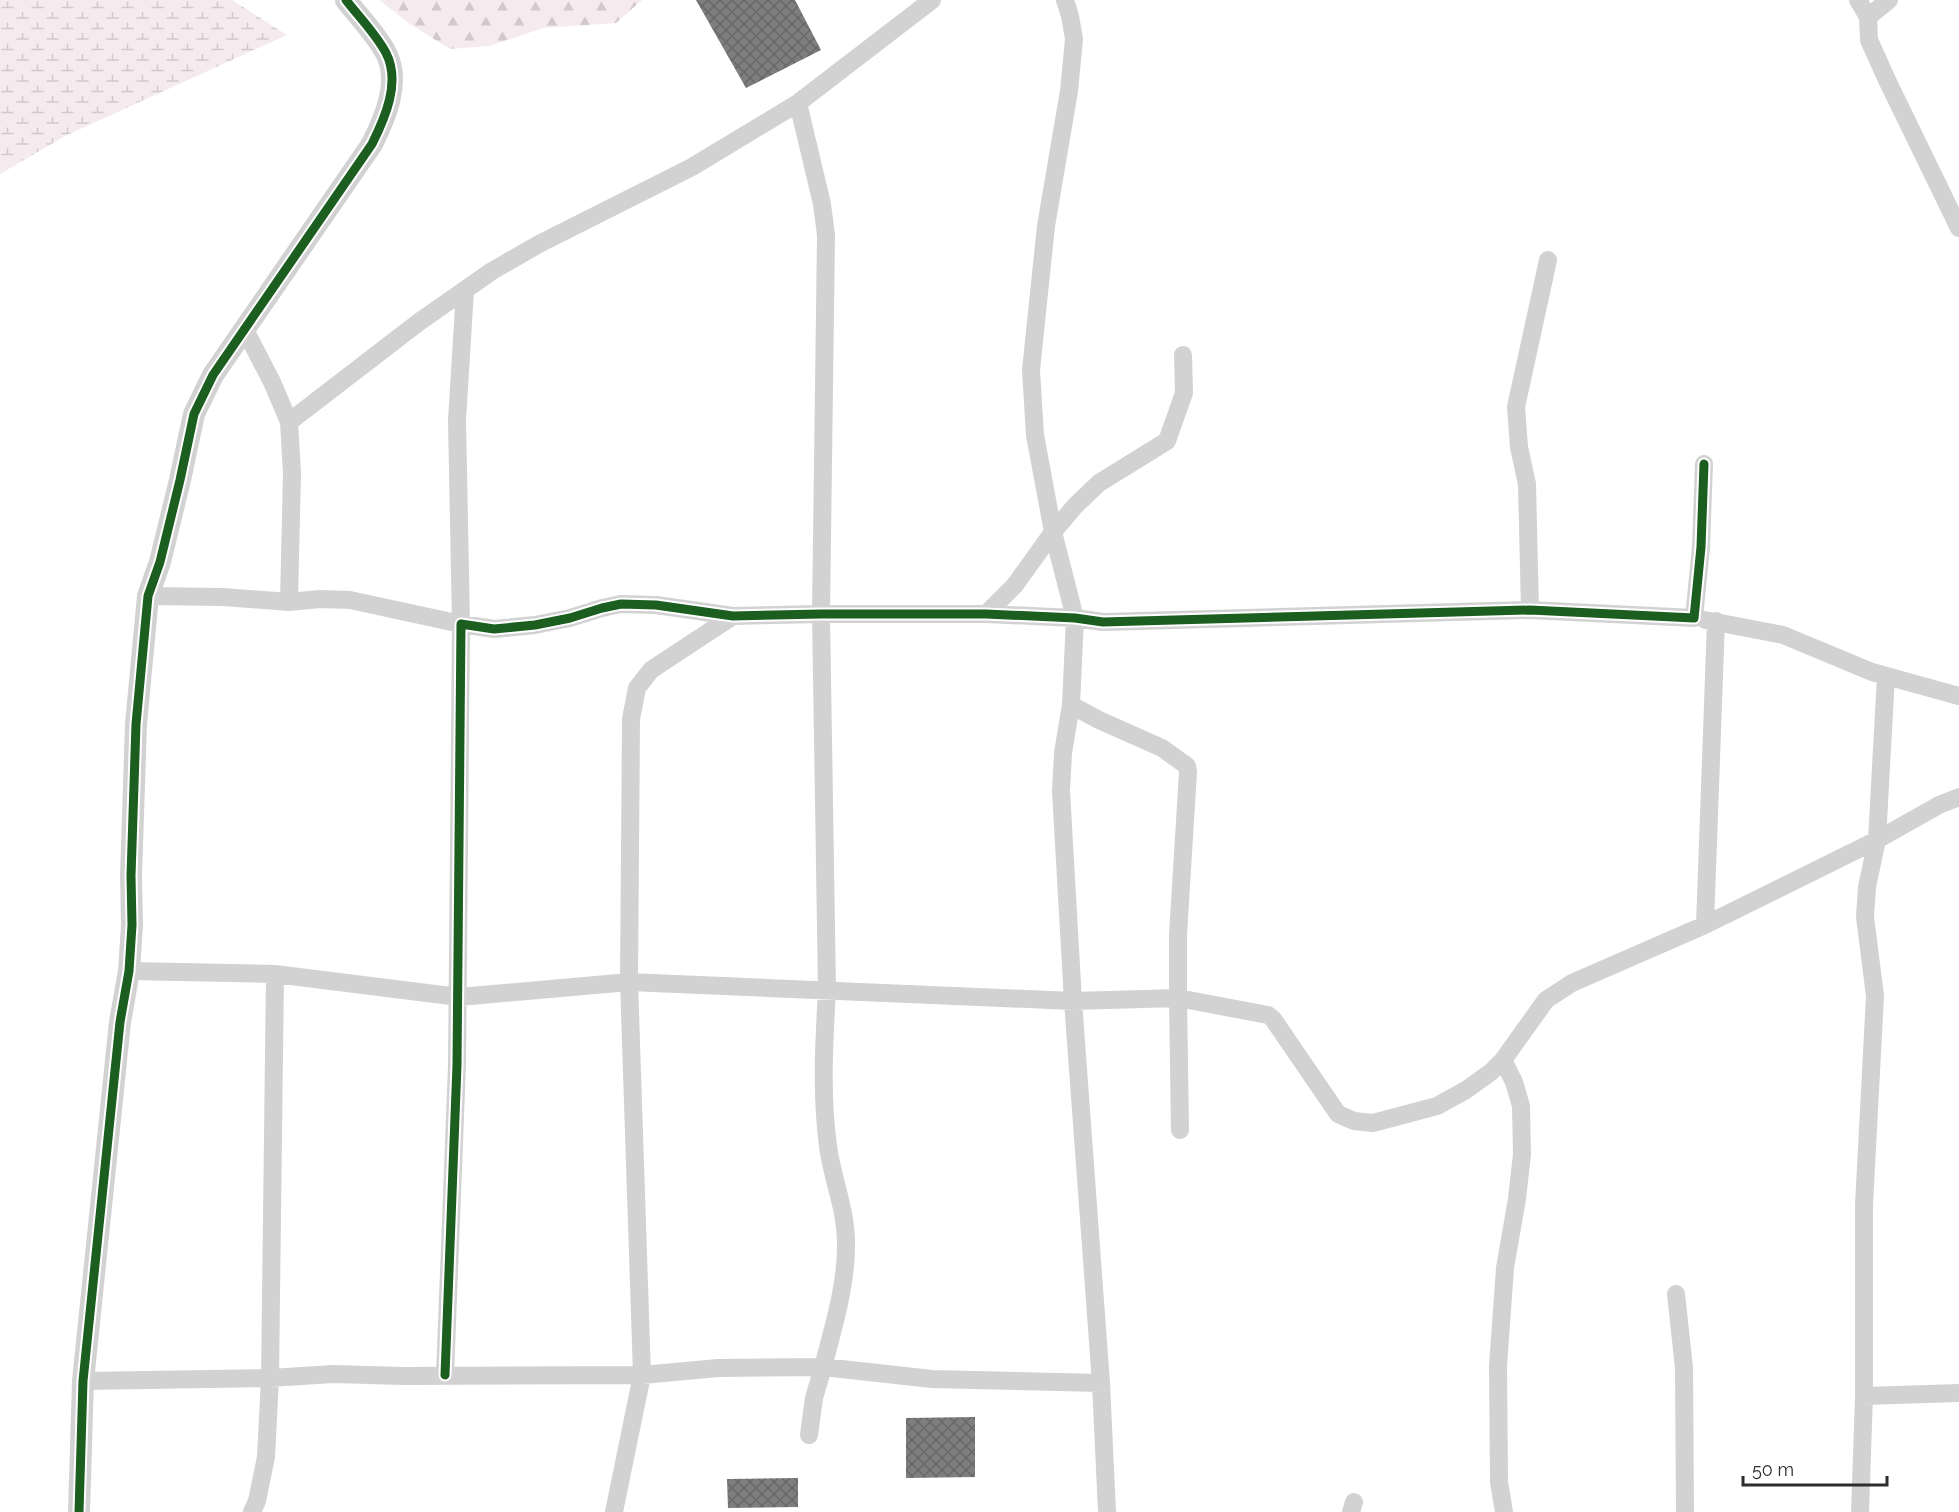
<svg xmlns="http://www.w3.org/2000/svg" width="1959" height="1512" viewBox="0 0 1959 1512" font-family="Raleway,sans-serif">
<style>
.forest{fill:url(#forest-firs)}
.wetland{fill:url(#wetland-marsh)}
.building{fill:url(#building-cross-hatch)}
.lines{fill:none;stroke-linecap:round;stroke-linejoin:round}
.minor{stroke:#d2d2d2;stroke-width:18}
.tertiary{stroke:#d2d2d2;stroke-width:22}
.cycleway-casing{stroke:#fff;stroke-width:13}
.cycleway{stroke:#1b5e20;stroke-width:9}
</style>
<defs>
<pattern id="forest-firs" width="22" height="20" patternUnits="userSpaceOnUse" patternTransform="scale(1.5)"><rect width="22" height="20" fill="#f5eaed"/><path d="M5 1l3.5 6h-7zM16 11l3.5 6h-7z" fill="#d2c9cc"/></pattern>
<pattern id="wetland-marsh" width="20" height="14" patternUnits="userSpaceOnUse" patternTransform="scale(1.5)"><rect width="20" height="14" fill="#f5eaed"/><path d="M1 5h8M5 5V1M11 12h8M15 12V8" fill="none" stroke="#d2c9cc"/></pattern>
<pattern id="building-cross-hatch" width="8" height="8" patternUnits="userSpaceOnUse" patternTransform="scale(1.5)"><rect width="8" height="8" fill="#7e7e7e"/><path d="M0 0l8 8M0 8l8-8" fill="none" stroke="#686868"/></pattern>
</defs>
<rect width="100%" height="100%" fill="#fff"/>
<!-- forest -->
<path class="forest" d="M379 0H642L616 23 543 28 489 46 450 49 410 24Z"/>
<!-- wetland -->
<path class="wetland" d="M0 0H232L287 35 65 136 0 174Z"/>
<!-- building -->
<path class="building" d="M696 0H795L821 50 746 88Z
M975 1417V1477L906 1478V1418Z
M798 1478V1507L728 1508 727 1479Z"/>
<g class="lines">
<!-- minor -->
<path class="minor" d="M1065 0 1070 16 1074 39 1069 91 1046 226 1031 370 1035 435 1053 532 1075 618 1071 705 1063 753 1061 791 1073 1001 1101 1383 1107 1512
M1858 0 1868 17 1869 40 1887 80 1959 228
M1868 17 1889 0
M798 103 822 204 826 235 821 614 827 990C824 1042 821 1094 828 1146 832 1179 847 1211 846 1246 846 1287 833 1328 823 1367L932 1379 1101 1383
M244 328 272 382 289 422 292 473 289 602
M289 422 419 322 492 271 539 244 692 167 798 103 932 0
M148 596 223 597 289 602 320 599 350 600 461 624 457 420 465 290
M1530 610 1527 484 1519 447 1516 407 1548 260
M986 614 1015 585 1053 532 1075 506 1099 483 1167 441 1184 393 1183 355
M1705 620 1783 635 1872 672 1959 696
M1071 705 1099 720 1162 748 1187 766 1188 772 1178 935V998L1268 1015 1273 1019 1338 1114 1354 1121 1373 1123 1437 1106 1466 1090 1491 1072 1503 1060 1546 1000 1572 983 1705 925 1877 840 1939 805 1959 797
M1705 925 1716 621
M129 971 275 974 459 997 629 982 1073 1001 1178 998 1180 1130
M1503 1060 1514 1082 1521 1106 1522 1154 1517 1199 1505 1268 1498 1366 1499 1482 1504 1512
M1676 1294 1684 1368 1685 1512
M445 1375 457 1065 461 624 494 629 535 625 570 618 602 608 621 604 656 605 733 616 821 614H986L1075 618 1103 622 1530 610 1694 618 1701 547 1704 464
M83 1381 270 1378 333 1374 404 1376 642 1375 718 1368 823 1367 814 1398 809 1435
M1864 1396 1959 1393
M252 1512 257 1501 266 1457 270 1378 275 974
M614 1512 642 1375 629 982 631 719 637 688 651 670 733 616
M1351 1512 1354 1502
M1860 1512 1864 1396V1205L1875 996 1865 917 1867 887 1877 840 1886 676"/>
<!-- tertiary -->
<path class="tertiary" d="M79 1512 83 1381 120 1022 129 971 132 925 131 876 136 724 148 596 160 562 180 480 194 414 213 375 372 144C385 118 401 82 386 53 376 34 359 17 346 0"/>
<!-- cycleway casing -->
<g class="cycleway-casing">
<path id="cycleway" d="M445 1375 457 1065 461 624 494 629 535 625 570 618 602 608 621 604 656 605 733 616 821 614H986L1075 618 1103 622 1530 610 1694 618 1701 547 1704 464
M79 1512 83 1381 120 1022 129 971 132 925 131 876 136 724 148 596 160 562 180 480 194 414 213 375 372 144C385 118 401 82 386 53 376 34 359 17 346 0"/>
</g>
<!-- cycleway -->
<use href="#cycleway" class="cycleway"/>
</g>
<!-- scale -->
<path d="M1743 1476v9h144v-9" fill="none" stroke="#2d2d2d" stroke-width="3"/>
<text x="1752" y="1476" font-size="18" fill="#2d2d2d" stroke="#ffffff" stroke-width="4.5" paint-order="stroke">50 m</text>
</svg>
